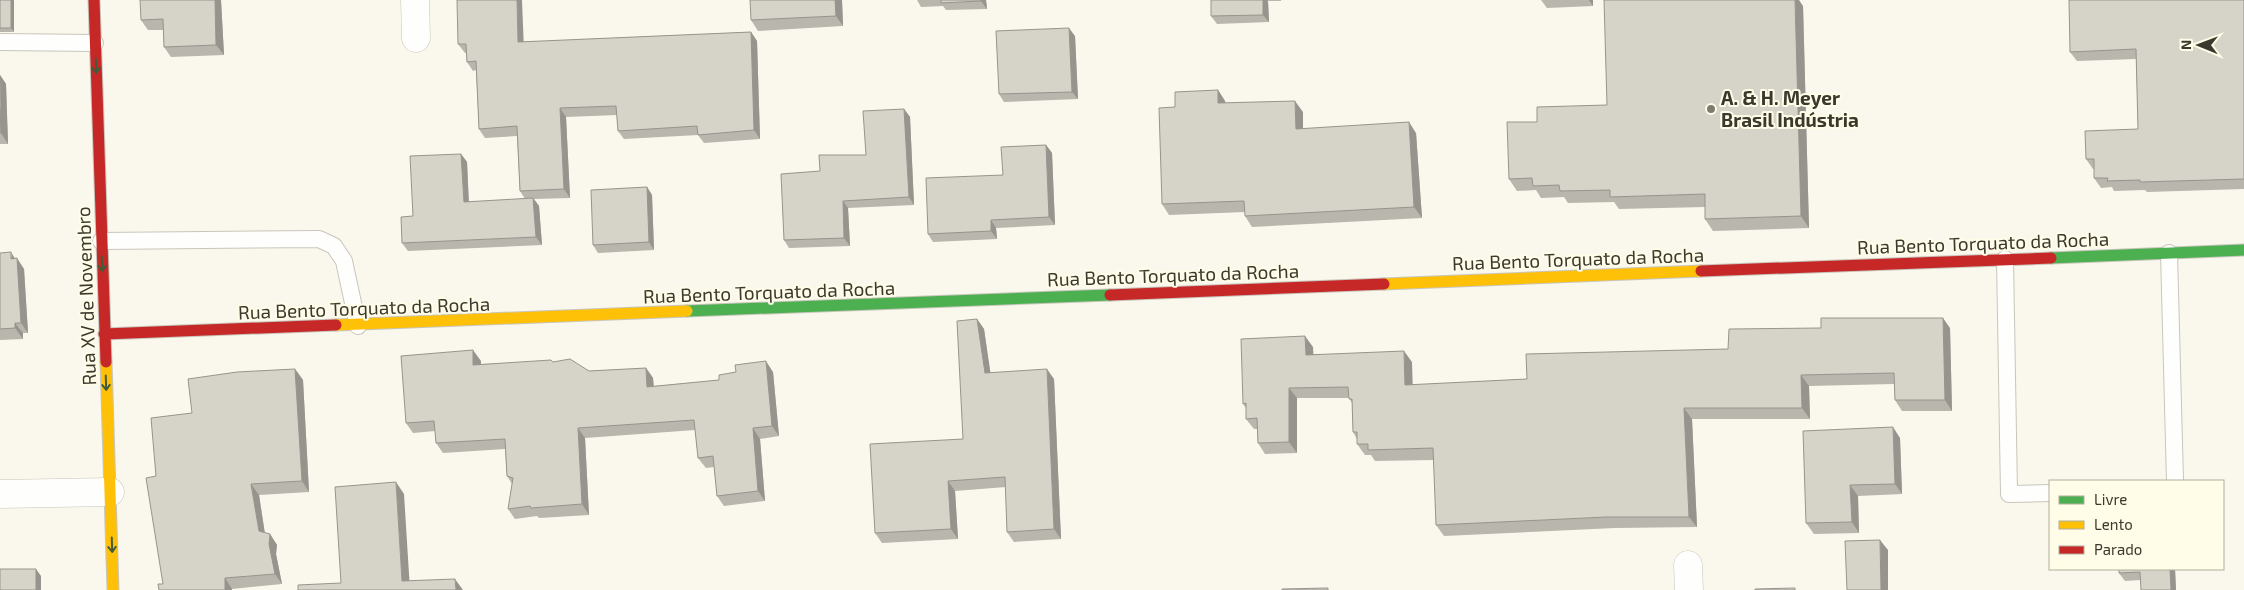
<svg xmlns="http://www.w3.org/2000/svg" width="2244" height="590" viewBox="0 0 2244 590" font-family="'Exo 2',sans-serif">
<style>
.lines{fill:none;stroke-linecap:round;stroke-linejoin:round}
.lane-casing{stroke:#c8c6bc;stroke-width:18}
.street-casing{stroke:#c8c6bc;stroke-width:29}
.fast-casing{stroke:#c8c6bc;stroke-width:13}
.slow-casing{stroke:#c8c6bc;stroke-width:13}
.jam-casing{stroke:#c8c6bc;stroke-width:13}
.lane{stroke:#fefefc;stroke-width:16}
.street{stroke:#fefefc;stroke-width:28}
.fast{stroke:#4caf50;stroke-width:11}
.slow{stroke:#ffc107;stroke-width:11}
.jam{stroke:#c62828;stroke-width:11}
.wall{fill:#b8b6ad}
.shaded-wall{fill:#96948d}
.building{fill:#d6d4c9;stroke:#96948d}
.oneway{stroke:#405c38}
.poi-dot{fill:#7e7c70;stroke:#fffce8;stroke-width:2}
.labels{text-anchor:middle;stroke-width:4;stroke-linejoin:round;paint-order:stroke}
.poi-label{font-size:19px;font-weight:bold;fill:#3b392d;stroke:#fffce8;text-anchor:start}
.street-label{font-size:19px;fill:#3b392d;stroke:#fffce8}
</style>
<rect width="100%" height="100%" fill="#faf8ed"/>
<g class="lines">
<!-- lane casing -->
<g class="lane-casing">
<path id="lane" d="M0 42 95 43
M101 241 319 239 334 246 344 261 358 326
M2169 253 2175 481
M2005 259 2009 494 2050 493"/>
</g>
<!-- street casing -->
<g class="street-casing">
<path id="street" d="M415 0 416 38
M0 494 110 492
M1688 565 1689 590"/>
</g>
<!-- fast casing -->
<g class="fast-casing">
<path id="fast" d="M2051 258 2244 250
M687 311 1110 295"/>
</g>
<!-- slow casing -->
<g class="slow-casing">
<path id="slow" d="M1384 284 1701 271
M336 325 687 311
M106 362 113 590"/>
</g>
<!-- jam casing -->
<g class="jam-casing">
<path id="jam" d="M94 0 106 362
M1701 271 2051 258
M1110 295 1384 284
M104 334 336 325"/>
</g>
<!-- lane -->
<use href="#lane" class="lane"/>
<!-- street -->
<use href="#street" class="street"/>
<!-- fast -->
<use href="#fast" class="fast"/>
<!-- slow -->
<use href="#slow" class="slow"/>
<!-- jam -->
<use href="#jam" class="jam"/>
</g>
<!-- wall -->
<path class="wall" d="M0 0 14 32H0Z
M221 0 224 55 171 57 164 47 163 30H148L141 20Z
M842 0 843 26 758 31 751 20Z
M917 0H986L987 9 946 10 943 6 921 7Z
M1211 0H1281V1H1268L1269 22 1217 24 1211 16Z
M1541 0H1593V6L1547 8Z
M2244 0V189L2147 192 2145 190 2114 191 2112 187 2101 188 2094 178V169H2093L2086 159 2138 129 2136 59 2077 61 2070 52Z
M1803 6 1809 228 1713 231 1705 219V207L1619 209 1614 202 1568 203 1564 197 1541 198 1536 190 1517 191 1509 179 1537 122 1607 105Z
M751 32 757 41 760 139 704 143 698 135 624 139 618 131 617 115 566 117 570 198 534 199 539 206 542 245 408 251 402 243 413 216 461 154 467 162 469 202 525 199 520 191 517 136 485 138 479 129 476 70 473 71 467 62 466 53H465L458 44 524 42Z
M1075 36 1078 99 1004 102 999 94Z
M0 75 6 84 8 144H0Z
M1218 90 1225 101V103L1303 112V129L1416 133 1422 218 1252 227 1245 216V212L1169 215 1162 204 1175 107Z
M904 109 910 117 914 205 848 208 850 246 789 248 784 240 820 171 866 155Z
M1046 145 1052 153 1055 225 996 228 997 239 933 242 928 234 1003 175Z
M647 187 652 195 654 250 598 253 593 245Z
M0 253 15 258 24 269 28 333H23V339L0 340Z
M977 319 984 329 990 373 1054 379 1061 539 1014 542 1007 532 1006 487 955 491 958 539 882 543 875 533 963 439Z
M1950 328 1952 411H1902L1895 400 1894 384 1809 386 1810 419H1692L1697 527 1615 528 1444 536 1436 525 1434 460 1375 461 1371 455H1365L1357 444V439L1353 432 1352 403 1349 398H1297V453L1265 454 1258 443 1257 429H1254L1246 419V408L1243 404 1313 347V354L1412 362V385L1527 379 1728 349Z
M481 361V364L553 362 589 371 646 368 653 378 654 386 719 380 773 372 779 436 760 439 765 501 724 506 717 496 714 467 706 468 698 458 695 430 585 438 589 515 539 518 537 516 515 519 508 509 512 484 507 476 505 449 443 453 436 443 435 431 413 433 406 423Z
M295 369 303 380 309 492 259 495 265 533 270 534 277 545 276 554 282 584 232 589 163 584 156 476 192 413Z
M1900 438 1902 494 1858 496 1859 533 1814 534 1806 523Z
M2119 569H2175L2176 590 2140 580 2125 581 2119 573Z"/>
<!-- shaded-wall -->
<path class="shaded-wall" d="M11 0H14V32L11 28Z
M215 0H221L224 55 216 45Z
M517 0H522L524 51 518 42Z
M835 0H842L843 26 836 16Z
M981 0H986L987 9 981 1Z
M1263 0H1267L1268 1 1269 22 1263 15Z
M1589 0H1593V6Z
M1795 0H1799L1803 6 1809 228 1801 216Z
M1069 28 1075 36 1078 99 1072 92Z
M751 32 757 41 760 139 754 130Z
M0 75 6 84 8 144 1 133Z
M1218 90 1225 101 1226 114 1218 103Z
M1295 101 1303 112V140L1296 129Z
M560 108 566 117 570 198 564 189Z
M904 109 910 117 914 205 909 197Z
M1409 122 1416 133 1422 218 1414 207Z
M1046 145 1052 153 1055 225 1049 217Z
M461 154 467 162 469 210 464 202Z
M647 187 652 195 654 250 649 242Z
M533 198 539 206 542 245 536 237Z
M843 201 848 208 850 246 844 238Z
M991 220 996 228 997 239 991 231Z
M11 252 17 262V258L24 269 28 333 21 323Z
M1943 318 1950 328 1952 411 1945 400Z
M977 319 984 329 992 383 985 373Z
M15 323 23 333V339L15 328Z
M1305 336 1313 347 1314 365 1306 355Z
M473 350 481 361 480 375 473 365Z
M1404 351 1412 362 1413 396 1405 385Z
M766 361 773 372 779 436 772 426Z
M646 368 653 378 654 397 647 387Z
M295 369 303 380 309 492 302 481Z
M1047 369 1054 379 1061 539 1054 529Z
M1801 375 1809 386 1810 419 1802 408Z
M1289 388 1297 398V453L1289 442Z
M1684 408 1692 419 1697 527 1689 517Z
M1893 427 1900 438 1902 494 1895 484Z
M578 428 585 438 589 515 582 504Z
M753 428 760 439 765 501 758 491Z
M948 481 955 491 958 539 951 529Z
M396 482 404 494 410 590 402 581Z
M251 484 259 495 266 542 259 531Z
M1850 485 1858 496 1859 533 1852 522Z
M270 534 277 545 276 554 282 584 275 574 269 544Z
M1880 540 1888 550V590H1881Z
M36 569 41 576V590H36Z
M2170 569H2175L2176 590H2171Z
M225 578 232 589V590H225Z
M455 579 463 590H456Z"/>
<!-- building -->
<path class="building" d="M0 0H11V28H0Z
M140 0H215L216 45 164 47 163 19 141 20Z
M457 0H517L518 42 751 32 754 130 698 135 697 126 618 131 616 106 560 108 564 189 520 191 517 126 479 129 476 61 467 62 466 44H458Z
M750 0H835L836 16 751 20Z
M941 0H981V1L941 3Z
M1211 0H1263V15L1211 16Z
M1604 0H1795L1801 216 1705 219V194L1610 197V190L1560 191 1559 185 1533 186 1532 178 1509 179 1507 122H1537V107L1607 105Z
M2069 0H2244V179L2140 182V180L2107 181 2108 178H2094V159H2086L2085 131 2138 129 2136 49 2070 52Z
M1069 28 1072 92 999 94 996 31Z
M1218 90V103L1295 101 1296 129 1409 122 1414 207 1245 216 1244 201 1162 204 1159 108 1175 107V92Z
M0 108 1 133H0Z
M904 109 909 197 843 201 844 238 784 240 781 174 820 171 819 155H866L863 111Z
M1046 145 1049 217 991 220V231L928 234 926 178 1003 175 1001 147Z
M461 154 464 202 533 198 536 237 402 243 401 217 413 216 410 156Z
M647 187 649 242 593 245 591 190Z
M11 252V259L17 258 21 323H15V328L0 329V253Z
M1821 318H1943L1945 400H1895L1894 373 1801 375 1802 408H1684L1689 517H1607L1436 525 1433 448 1368 450V444H1357V432H1353L1352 399H1349L1348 387 1289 388V442L1258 443 1257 418 1246 419V403L1243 404 1241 339 1305 336 1306 355 1404 351 1405 385 1527 379 1526 354 1728 349 1729 329 1821 328Z
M977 319 985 373 1047 369 1054 529 1007 532 1005 477 948 481 951 529 875 533 870 444 963 439 957 321Z
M473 350V365L551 360 553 362 570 359 589 371 646 368 647 387 719 380V375L736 372 735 365 766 361 772 426 753 428 758 491 717 496 713 456 698 458 694 420 578 428 582 504 531 508 530 506 508 509 513 478 507 476 505 439 436 443 434 421 406 423 401 356Z
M295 369 302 481 251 484 259 531 270 534 269 544 275 574 225 578V590H159L158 584H163L146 478 156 476 151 418 192 413 188 379 237 372Z
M1893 427 1895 484 1850 485 1852 522 1806 523 1803 431Z
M396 482 402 581 455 579 456 590H298V585L341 583 335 487Z
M1880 540 1881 590H1847L1845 541Z
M0 569H36V590H0Z
M2119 569H2170L2171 590H2141L2140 572 2119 573Z
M1328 588V590H1282V589Z
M1795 588V590H1755V589Z"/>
<!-- one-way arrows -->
<defs><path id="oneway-shaft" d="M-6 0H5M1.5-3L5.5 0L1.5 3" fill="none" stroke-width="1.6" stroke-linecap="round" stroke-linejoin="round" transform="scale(1.25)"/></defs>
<g class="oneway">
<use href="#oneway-shaft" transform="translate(96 66) rotate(88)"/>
<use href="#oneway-shaft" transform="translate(102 264) rotate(88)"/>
<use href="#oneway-shaft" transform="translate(106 383) rotate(88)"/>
<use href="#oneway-shaft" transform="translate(112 545) rotate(88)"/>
</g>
<!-- markers -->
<circle class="poi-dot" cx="1711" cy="109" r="5"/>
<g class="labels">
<!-- poi labels -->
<g class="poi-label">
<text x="1721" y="105">A. &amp; H. Meyer<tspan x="1721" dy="22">Brasil Indústria</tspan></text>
</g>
<!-- street labels -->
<g class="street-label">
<text transform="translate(1983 243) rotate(-2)" y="7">Rua Bento Torquato da Rocha</text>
<text transform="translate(1578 259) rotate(-2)" y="7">Rua Bento Torquato da Rocha</text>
<text transform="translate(1173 275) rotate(-2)" y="7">Rua Bento Torquato da Rocha</text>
<text transform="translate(769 292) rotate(-2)" y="7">Rua Bento Torquato da Rocha</text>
<text transform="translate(86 296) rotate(-92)" y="7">Rua XV de Novembro</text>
<text transform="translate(364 308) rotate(-2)" y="7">Rua Bento Torquato da Rocha</text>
</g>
</g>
<!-- legend -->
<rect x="2049" y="480" width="175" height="90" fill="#fffce8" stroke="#b1ae9d"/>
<rect x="2059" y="496" width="25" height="8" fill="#4caf50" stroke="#b1ae9d"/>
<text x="2094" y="505" font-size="15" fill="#3b392d">Livre</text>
<rect x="2059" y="521" width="25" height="8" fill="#ffc107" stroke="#b1ae9d"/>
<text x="2094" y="530" font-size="15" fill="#3b392d">Lento</text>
<rect x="2059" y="546" width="25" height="8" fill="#c62828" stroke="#b1ae9d"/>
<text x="2094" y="555" font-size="15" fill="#3b392d">Parado</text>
<!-- north arrow -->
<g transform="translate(2199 45) rotate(271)" stroke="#fffce8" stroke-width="4" paint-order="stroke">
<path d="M0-4L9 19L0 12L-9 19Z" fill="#3b392d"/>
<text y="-8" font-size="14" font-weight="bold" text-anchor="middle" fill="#3b392d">N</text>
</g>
</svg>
